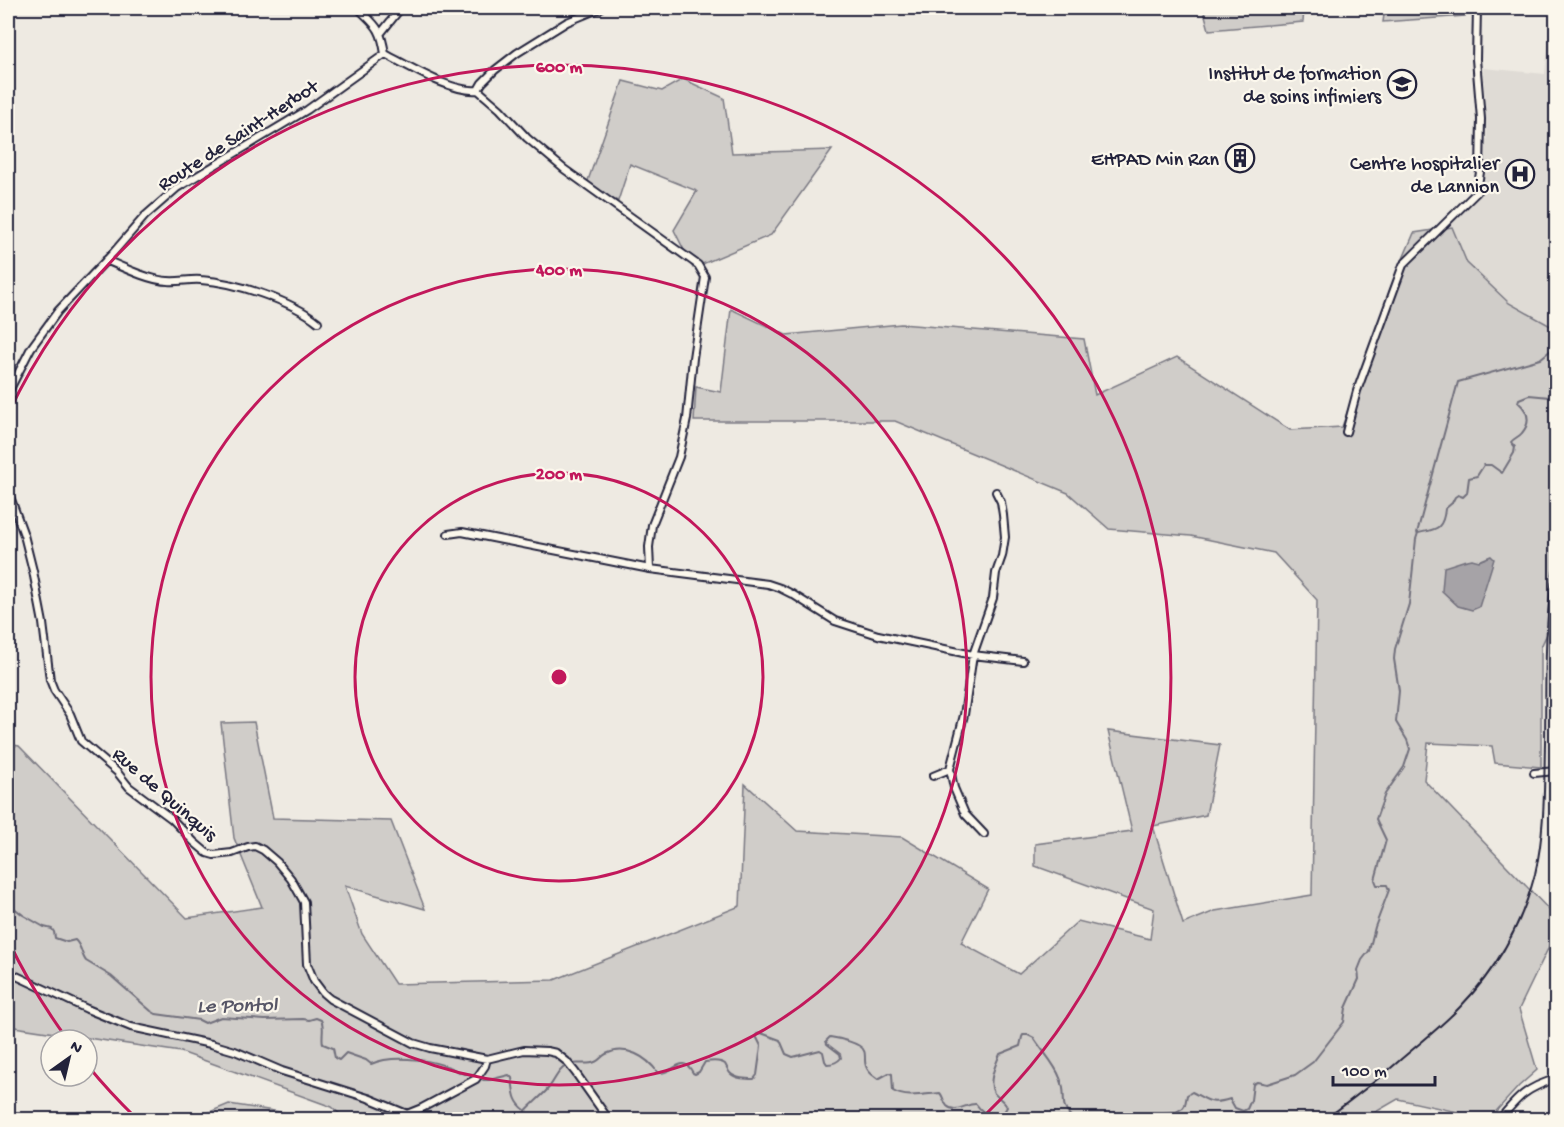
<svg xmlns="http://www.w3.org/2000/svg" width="1564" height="1127" viewBox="0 0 1564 1127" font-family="'Gochi Hand',sans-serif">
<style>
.built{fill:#dfdbd5}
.green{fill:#d0cdc9;stroke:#797882;stroke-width:1.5}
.water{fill:#a6a3a7;stroke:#716f7c;stroke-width:1.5}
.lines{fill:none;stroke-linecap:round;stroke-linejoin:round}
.stream{stroke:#716f7c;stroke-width:2}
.minor-casing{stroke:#22223b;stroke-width:10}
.minor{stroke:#fbf7ec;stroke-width:6}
.rail{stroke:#22223b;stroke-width:2}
.ring{fill:none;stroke:#c2185b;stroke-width:3}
.labels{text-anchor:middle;stroke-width:4.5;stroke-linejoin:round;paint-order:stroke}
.poi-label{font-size:20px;fill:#22223b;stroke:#fbf7ec;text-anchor:end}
.street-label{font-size:20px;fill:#22223b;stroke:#fbf7ec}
.water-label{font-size:21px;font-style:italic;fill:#575666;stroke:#fbf7ec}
.centre{fill:#c2185b;stroke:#fbf7ec;stroke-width:3}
.ring-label{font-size:18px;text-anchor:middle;font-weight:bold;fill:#c2185b;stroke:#fbf7ec;stroke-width:4.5;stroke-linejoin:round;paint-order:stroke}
</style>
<rect width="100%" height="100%" fill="#eeeae2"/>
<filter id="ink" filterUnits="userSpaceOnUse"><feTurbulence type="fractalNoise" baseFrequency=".0167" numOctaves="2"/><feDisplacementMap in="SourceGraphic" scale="12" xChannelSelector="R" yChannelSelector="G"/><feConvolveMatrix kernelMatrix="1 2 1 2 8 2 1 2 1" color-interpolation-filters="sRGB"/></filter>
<g filter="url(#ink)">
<!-- built -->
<path class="built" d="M1550 24 1556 26V329L1530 335 1457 255 1450 238 1449 224 1485 186 1482 162 1487 136 1483 68 1545 74Z"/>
<!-- green -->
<path class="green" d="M1203 8H1304L1303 22 1209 30Z
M1385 8H1468L1465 16 1383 22Z
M683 79 724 98 732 153 832 150 771 235 693 268 674 230 697 191 630 164 618 201 585 189 623 81 662 91Z
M1452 227 1467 263 1509 303 1556 329V614L1541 647V767L1495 763 1492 746 1428 743 1424 780 1556 917V932L1519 1009 1537 1070 1519 1086 1489 1119 1398 1099 1362 1120 345 1119 332 1107 181 1052 8 1026V744L19 746 187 918 262 907 234 838 221 723 254 722 273 818 391 821 425 909 345 886 362 934 395 984 554 980 740 906 745 784 797 831 902 837 988 889 961 943 1019 974 1078 921 1150 939 1154 909 1035 866V844L1132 831 1108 731 1220 745 1206 815 1153 826 1183 924 1215 911 1312 895 1317 600 1274 553 1191 536 1109 529 1068 493 895 421H694L696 387 721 392 731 309 786 335 901 324 1084 339 1095 395 1177 357 1290 430 1342 427 1390 289 1414 233Z
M229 1104 325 1119H193Z"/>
<!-- water -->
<path class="water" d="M1491 556 1494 559 1479 607 1472 610 1458 606 1442 591 1444 567 1463 561 1472 559 1479 561Z"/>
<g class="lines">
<!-- stream -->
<path class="stream" d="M1417 533 1458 382 1540 359 1556 346
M8 903 23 915 44 927 52 929 54 932 55 938 67 942 75 940C82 946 81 955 86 961L111 976 151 1011 156 1014 199 1020 205 1023 221 1017 265 1020 303 1019 309 1020 316 1018 321 1020C325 1027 321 1036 323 1044L333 1048 335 1058 339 1060 346 1053 366 1060 371 1064C391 1055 425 1059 446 1066 459 1069 456 1075 472 1074
M483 1080H489L509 1075 512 1078C514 1092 513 1101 525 1110
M518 1120C526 1108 538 1100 547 1090 555 1081 557 1070 568 1065 576 1061 586 1066 595 1062 599 1061 602 1056 606 1054 626 1044 647 1057 658 1073 673 1075 682 1052 693 1073L695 1074 699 1072 705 1062C711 1061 720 1060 725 1064 727 1067 728 1071 730 1073 736 1079 746 1079 754 1079L757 1075 761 1046 756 1036 757 1034 761 1033 780 1040 786 1054 793 1057 820 1050 823 1052 825 1061 827 1064C833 1064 837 1063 841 1058L840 1054 827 1044 826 1041 830 1037C837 1038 862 1043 864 1051 865 1052 865 1058 865 1060 865 1070 871 1074 878 1079L889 1073 892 1074 893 1091C906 1099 925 1094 940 1093 943 1096 944 1103 947 1106 956 1114 967 1103 976 1104 984 1115 999 1124 1007 1107 1004 1101 998 1098 994 1093 987 1082 996 1064 1000 1054L1020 1046 1022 1037 1023 1035H1028L1034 1038C1042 1051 1055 1064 1060 1078 1069 1097 1056 1105 1075 1120
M1083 1120H1094
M1139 1120 1150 1114 1176 1112 1183 1108 1185 1105 1187 1095 1192 1092C1209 1101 1211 1105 1230 1099L1235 1108 1243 1111 1247 1109 1251 1100 1253 1084 1257 1082 1267 1084 1295 1075 1313 1062 1344 1022 1346 1008 1359 979 1358 970 1362 960 1369 951 1375 927 1389 890 1387 885H1377L1375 880 1386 840 1376 819 1385 794 1404 767 1410 749 1407 740 1396 722 1399 691 1394 659 1395 649 1409 604 1416 539 1418 533C1436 529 1443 530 1445 509L1452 503 1455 497 1458 495 1463 497 1467 493 1469 478 1477 476 1484 465H1491L1502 473 1514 453 1515 447 1511 442C1514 438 1519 437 1522 433 1532 421 1528 411 1518 402L1519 399 1529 395 1550 397 1556 394"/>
<!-- minor casing -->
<g class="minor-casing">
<path id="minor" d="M358 8C376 26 381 27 385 54 409 66 452 93 478 90
M381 33 401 8
M478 90 500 109 527 138 564 169 698 265 705 277 693 358 687 419 679 457 652 525 649 547 650 569 768 584 780 588 792 594 835 621 878 635 973 655 1023 661
M478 90 482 83 495 70 517 53 567 22 601 8
M106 260C122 267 151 281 168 281 179 282 190 279 201 280 235 282 292 301 318 322
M8 393 31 348 58 311 113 253 145 216 177 188 307 110 385 54
M1346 432 1357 391 1403 265 1477 192 1480 172 1481 119 1476 59 1477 8
M8 491 24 535 33 571 43 623 50 680 54 690 70 714 81 741 117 772 129 787 172 819 194 842 207 853 214 855 232 853 248 847 255 846 263 850 277 862 291 879 304 902 307 964 314 981 323 993 330 999 413 1043 430 1048 487 1059 524 1050 547 1051 556 1053 566 1061 575 1072 609 1120
M448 534 462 532 650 569
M950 769 954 788 965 814 984 834
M1534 773 1556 771
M933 776 950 769 964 715 973 655 993 598 996 573 1002 556 1005 537 1003 515 1001 502 996 492
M8 972 87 1009 131 1027 211 1044 235 1051 282 1071 368 1098 407 1114 422 1108 476 1079 485 1066 487 1059
M1499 1120C1518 1097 1527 1087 1556 1079"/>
</g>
<!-- minor -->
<use href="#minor" class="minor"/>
<!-- rail -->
<path class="rail" d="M1324 1120C1350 1101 1375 1082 1399 1061 1420 1043 1442 1026 1460 1007 1496 970 1522 924 1535 874 1545 831 1544 787 1545 743 1546 682 1543 618 1556 558"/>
</g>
</g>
<!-- distance rings -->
<g class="ring">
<circle cx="559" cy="677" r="204"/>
<circle cx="559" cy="677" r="408"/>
<path d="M135 1117A611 611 0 0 1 88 1066M65 1036A611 611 0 0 1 8 940M8 414A611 611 0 1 1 983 1117"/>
</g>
<!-- icons -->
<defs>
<g id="university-ring" transform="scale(1.5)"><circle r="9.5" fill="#fbf7ec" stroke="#22223b" stroke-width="1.5"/><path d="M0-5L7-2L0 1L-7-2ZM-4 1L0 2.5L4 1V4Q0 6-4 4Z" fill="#22223b"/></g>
<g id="building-ring" transform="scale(1.5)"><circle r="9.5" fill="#fbf7ec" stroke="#22223b" stroke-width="1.5"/><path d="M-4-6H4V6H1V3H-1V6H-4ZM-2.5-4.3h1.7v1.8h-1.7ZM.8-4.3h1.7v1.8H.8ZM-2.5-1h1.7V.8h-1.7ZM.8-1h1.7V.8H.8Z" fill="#22223b"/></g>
<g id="hospital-ring" transform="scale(1.5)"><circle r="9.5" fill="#fbf7ec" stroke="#22223b" stroke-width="1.5"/><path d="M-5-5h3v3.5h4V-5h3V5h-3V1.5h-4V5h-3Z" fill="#22223b"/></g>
</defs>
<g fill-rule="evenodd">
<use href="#university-ring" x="1402" y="84"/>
<use href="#building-ring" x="1240" y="158"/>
<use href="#hospital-ring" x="1520" y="174"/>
</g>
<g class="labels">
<!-- poi labels -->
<g class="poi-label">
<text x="1381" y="79">Institut de formation<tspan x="1381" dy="23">de soins infimiers</tspan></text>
<text x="1219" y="165">EHPAD Min Ran</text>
<text x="1499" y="169">Centre hospitalier<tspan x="1499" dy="23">de Lannion</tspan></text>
</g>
<!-- street labels -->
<g class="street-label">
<text transform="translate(237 134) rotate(-33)" y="7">Route de Saint-Herbot</text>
<text transform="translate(166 793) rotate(41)" y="7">Rue de Quinquis</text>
</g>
<!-- water labels -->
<g class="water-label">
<text transform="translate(237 1004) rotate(-1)" y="7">Le Pontol</text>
</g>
</g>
<circle cx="559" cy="677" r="9" class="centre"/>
<g class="ring-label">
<text x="559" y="72">600 m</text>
<text x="559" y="275">400 m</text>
<text x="559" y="479">200 m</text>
</g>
<!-- margin -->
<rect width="1564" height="1127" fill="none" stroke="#fbf7ec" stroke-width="30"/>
<rect x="15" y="15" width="1534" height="1097" fill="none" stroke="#22223b" stroke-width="2" filter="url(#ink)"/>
<!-- north arrow -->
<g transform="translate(69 1058) rotate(34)"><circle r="28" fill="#fbf7ec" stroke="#a4a2a5" stroke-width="1.5"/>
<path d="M0-4.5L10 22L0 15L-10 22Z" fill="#22223b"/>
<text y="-9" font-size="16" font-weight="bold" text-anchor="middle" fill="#22223b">N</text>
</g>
<!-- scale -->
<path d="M1333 1076v9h102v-9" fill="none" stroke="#22223b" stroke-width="3"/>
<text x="1342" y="1076" font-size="18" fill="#22223b" stroke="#fbf7ec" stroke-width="4.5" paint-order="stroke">100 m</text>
</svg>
